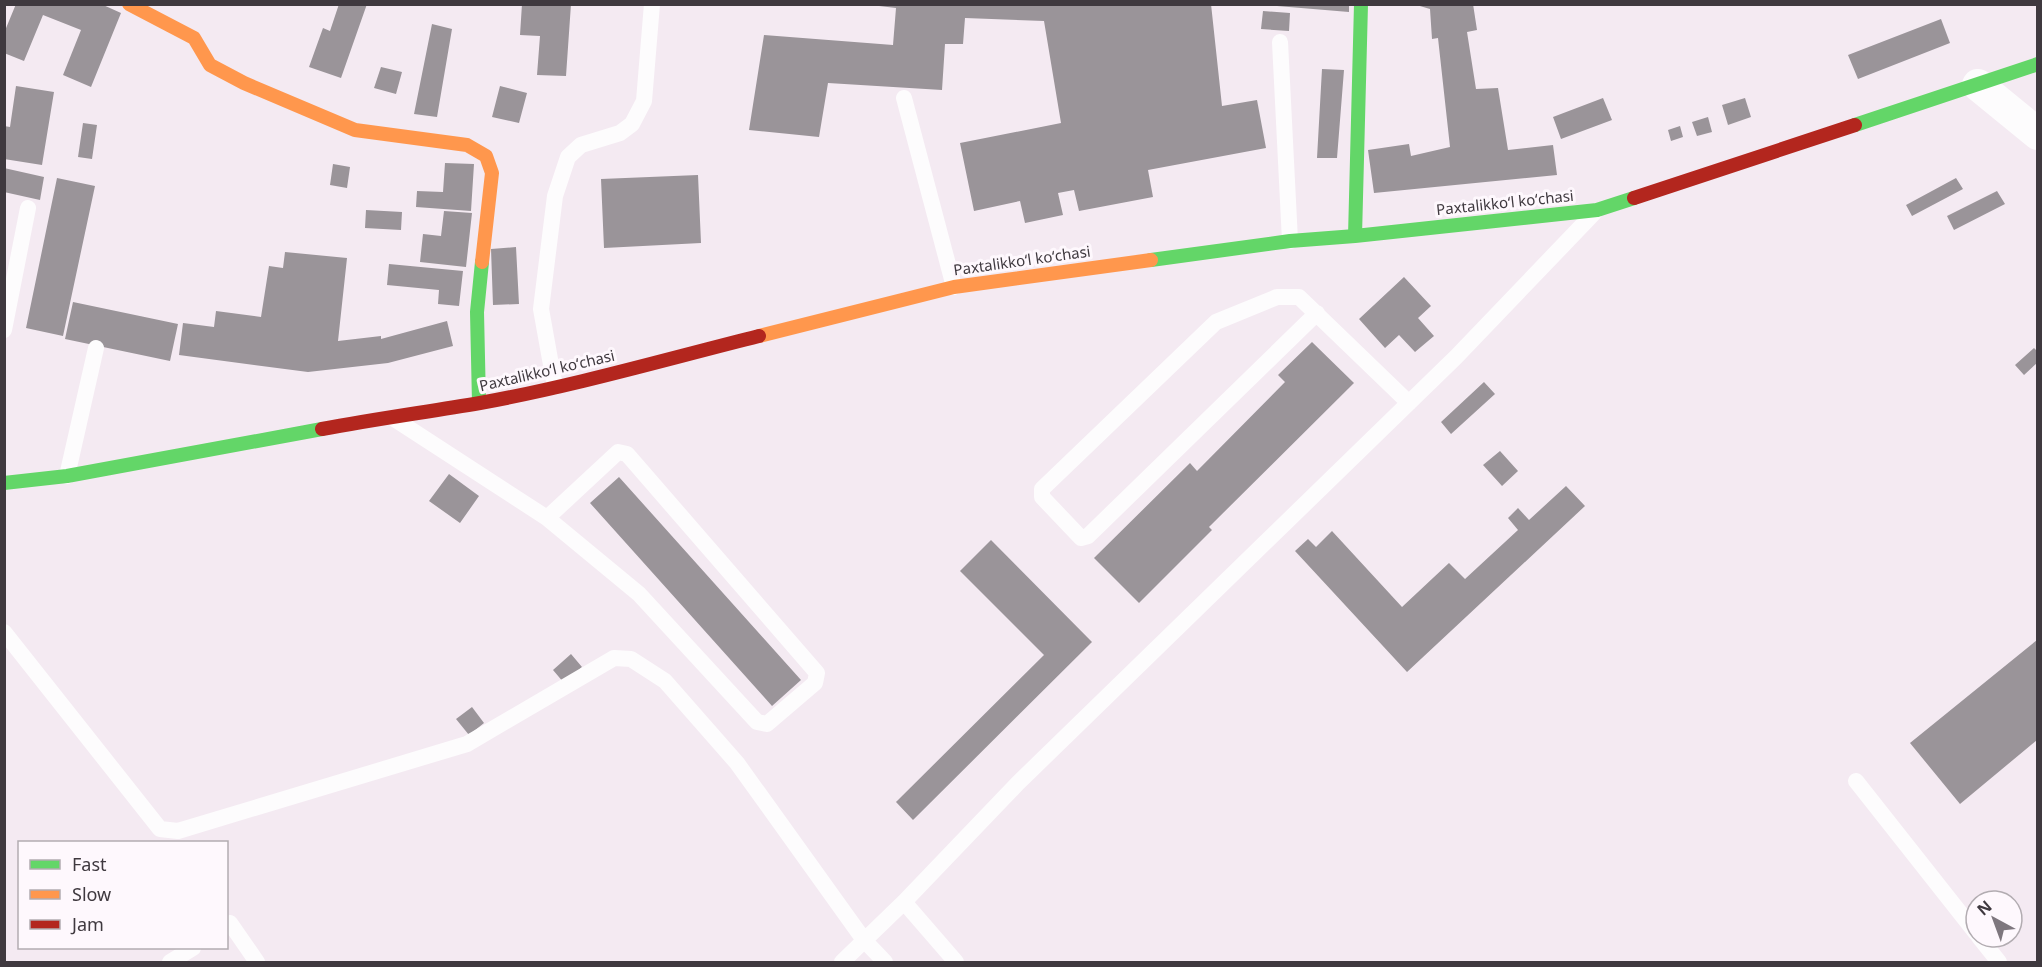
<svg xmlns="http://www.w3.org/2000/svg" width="2042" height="967" viewBox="0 0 2042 967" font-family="'Noto Sans',sans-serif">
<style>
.building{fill:#9a9499}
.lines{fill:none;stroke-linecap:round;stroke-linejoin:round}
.lane{stroke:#fdfcfd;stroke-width:16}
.street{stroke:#fdfcfd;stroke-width:32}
.fast{stroke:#63d668;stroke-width:14}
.slow{stroke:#ff974d;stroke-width:14}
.jam{stroke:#b3261e;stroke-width:14}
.labels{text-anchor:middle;stroke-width:6;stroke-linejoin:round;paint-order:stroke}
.street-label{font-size:15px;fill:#3f393f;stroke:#fef8fd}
</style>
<rect width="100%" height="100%" fill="#f4eaf2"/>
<!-- building -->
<path class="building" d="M16 4H101L121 13 91 87 63 75 81 30 43 15 24 61 4 53V33Z
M339 4H367L341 78 309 67 323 28 330 31Z
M522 4H571L566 76 537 75 540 36 520 35Z
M879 4H1211L1222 106 1257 100 1266 148 1148 170 1153 197 1079 211 1074 190 1058 193 1063 215 1025 223 1020 201 974 211 960 143 1061 123 1044 21 965 18 963 44H945L942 90 828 83 819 137 749 130 764 35 893 45 896 8 879 6Z
M1277 4H1349V12L1277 6Z
M1413 4H1473L1477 30 1467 32 1476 89 1498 88 1508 150 1553 145 1557 175 1374 193 1368 150 1409 144 1411 156 1450 147 1438 38 1432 39 1430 9Z
M1263 11 1290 13 1289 31 1261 29Z
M1941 19 1950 43 1858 79 1848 55Z
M432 24 452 29 437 117 414 114Z
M381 67 402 72 396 94 374 88Z
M1322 69 1344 70 1337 158H1317Z
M16 86 54 92 42 165 4 159V126L10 127Z
M500 86 527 93 519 123 492 117Z
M1603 98 1612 120 1561 139 1553 117Z
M1745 98 1751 117 1728 125 1722 105Z
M1708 117 1712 132 1697 136 1692 122Z
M83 123 97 125 92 159 78 157Z
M1680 126 1683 137 1671 141 1668 130Z
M445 163 474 164 471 211 416 207 417 191 443 192Z
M333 164 350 167 347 188 330 185Z
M4 168 44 177 40 200 4 192Z
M698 175 701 243 604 248 601 179Z
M57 178 95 186 63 336 26 328Z
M1956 178 1963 189 1912 216 1906 205Z
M1997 191 2005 204 1954 230 1947 216Z
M366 210 402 212 401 230 365 228Z
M444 211 472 213 466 267 420 262 423 234 441 236Z
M516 247 519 304 493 305 491 249Z
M285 252 347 258 338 341 381 336V339L447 321 453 346 388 363 308 372 179 355 183 323 214 327 216 311 261 317 269 266 283 268Z
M389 264 463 271 459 306 438 304 439 290 387 285Z
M1404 277 1431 306 1418 318 1434 336 1415 352 1399 335 1385 348 1359 319Z
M73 302 178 324 170 361 65 339Z
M1312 342 1354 383 1209 527 1212 530 1139 603 1094 558 1190 463 1197 471 1285 382 1278 375Z
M2034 348 2037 351V363L2024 375 2015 365Z
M1484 382 1495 394 1451 434 1441 422Z
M1500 451 1518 471 1502 486 1483 465Z
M449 474 479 496 460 523 429 501Z
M619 477 801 680 772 706 590 503Z
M1566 486 1585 506 1407 672 1295 551 1308 539 1316 547 1332 531 1402 607 1449 563 1465 579 1518 530 1508 518 1518 508 1529 520Z
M991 540 1092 642 913 820 896 802 1044 655 960 571Z
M2037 640V740L1960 804 1910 743Z
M571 654 582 667 564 683 553 670Z
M472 707 484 723 469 735 456 719Z"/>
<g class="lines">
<!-- lane -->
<path class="lane" d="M1280 42 1290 241
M904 98 954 287
M1317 313 1088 536 1081 538 1042 497V489L1216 322 1277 297H1299L1409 403
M4 330 28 208
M555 387 541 309 555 196 568 157 581 145 620 133 632 124 644 101 652 4
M393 418 547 518 639 594 757 722 767 724 815 683 817 673 627 454 618 452 547 518
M67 476 96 348
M4 632 160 829 178 831 467 744 614 658 631 659 665 681 737 763 864 940 885 962
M1856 781 1976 933
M904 902 956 962
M226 925 230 923 257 962
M1979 937 1999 962
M170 962 193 948
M842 962 904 902 1018 783 1456 357 1594 213"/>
<!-- street -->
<path class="street" d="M1978 85 2038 134"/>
<!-- fast -->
<path class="fast" d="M1855 125 2038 64
M1355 236 1361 4
M1151 260 1290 241 1355 236 1597 210 1634 198
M479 403 477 312 482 262
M4 483 67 476 322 429"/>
<!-- slow -->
<path class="slow" d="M129 4 194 38 210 65 244 83 355 130 467 145 486 156 492 173 482 262
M759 336 954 287 1151 260"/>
<!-- jam -->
<path class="jam" d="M1634 198 1855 125
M322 429C375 419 427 412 480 403 574 386 667 359 759 336"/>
</g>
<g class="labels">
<!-- street labels -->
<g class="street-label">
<text transform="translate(1505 203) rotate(-6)" y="5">Paxtalikkoʻl koʻchasi</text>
<text transform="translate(1022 261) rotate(-8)" y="5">Paxtalikkoʻl koʻchasi</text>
<text transform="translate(547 371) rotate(-13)" y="5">Paxtalikkoʻl koʻchasi</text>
</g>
</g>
<!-- border -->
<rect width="2042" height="967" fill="none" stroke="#3f393f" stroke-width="12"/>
<!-- legend -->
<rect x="18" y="841" width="210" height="108" fill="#fef8fd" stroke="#b2acb1" stroke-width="1.5"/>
<rect x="30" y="860" width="30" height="9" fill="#63d668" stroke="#b2acb1" stroke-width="1.5"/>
<text x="72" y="871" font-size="18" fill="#3f393f">Fast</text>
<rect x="30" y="890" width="30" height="9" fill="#ff974d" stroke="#b2acb1" stroke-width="1.5"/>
<text x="72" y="901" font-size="18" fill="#3f393f">Slow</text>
<rect x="30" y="920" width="30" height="9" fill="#b3261e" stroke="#b2acb1" stroke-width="1.5"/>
<text x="72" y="931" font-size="18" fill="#3f393f">Jam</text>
<!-- north arrow -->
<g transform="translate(1994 919) rotate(319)"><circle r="28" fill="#fef8fd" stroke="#b2acb1" stroke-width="1.5"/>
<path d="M0-4.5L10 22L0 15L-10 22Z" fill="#7e777e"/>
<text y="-9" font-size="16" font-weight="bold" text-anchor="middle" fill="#3f393f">N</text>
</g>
</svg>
